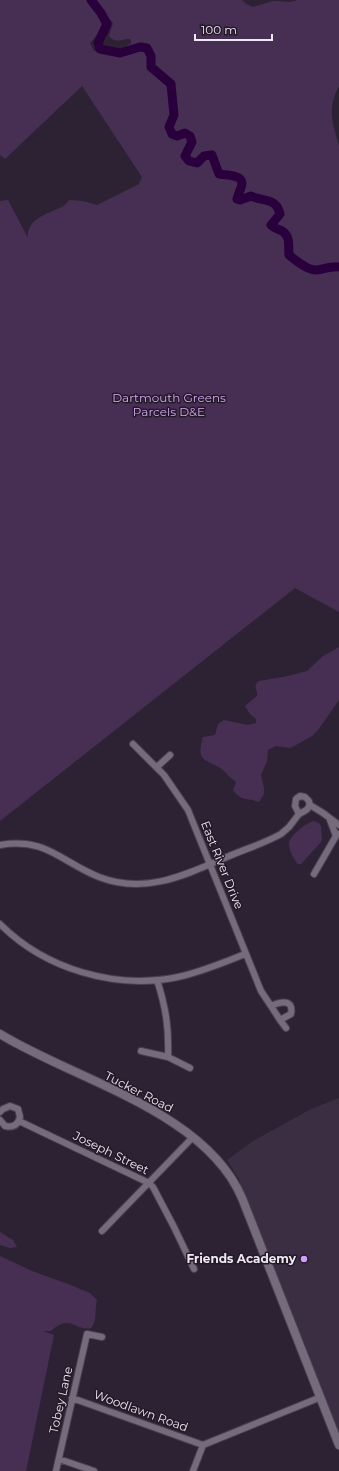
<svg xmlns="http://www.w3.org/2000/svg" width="339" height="1471" viewBox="0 0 339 1471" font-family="Montserrat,sans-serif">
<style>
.built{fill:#3b2e43}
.green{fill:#472f54;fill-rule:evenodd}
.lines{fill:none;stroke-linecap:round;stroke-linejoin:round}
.river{stroke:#2a003c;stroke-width:9}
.street-casing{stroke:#49414e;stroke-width:8}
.secondary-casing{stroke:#49414e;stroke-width:10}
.street{stroke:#766a7d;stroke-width:6}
.secondary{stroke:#766a7d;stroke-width:8}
.poi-dot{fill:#d79bf9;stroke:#231928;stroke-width:1.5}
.labels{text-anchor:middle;stroke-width:3;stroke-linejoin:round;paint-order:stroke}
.park-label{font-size:12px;fill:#d8a8f3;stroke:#231928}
.street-label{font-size:12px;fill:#eee8f3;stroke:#231928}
.poi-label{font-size:12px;font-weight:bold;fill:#eee8f3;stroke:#231928;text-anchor:end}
</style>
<rect width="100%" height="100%" fill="#2d2233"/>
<!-- built -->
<path class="built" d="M339 1098V1434L318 1387 239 1179 227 1160 253 1141 311 1109Z"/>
<!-- green -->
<path class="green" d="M0 0H242L246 4 253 7 273 1 290 2 297 0H339V86C327 108 332 123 339 145V612L295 588 0 821V201L8 200 28 238C26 219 49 213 62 207 64 206 67 203 69 200L83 201 97 205 139 184 142 177 82 86 5 159 0 155ZM107 20H111L113 23 109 36C115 44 121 39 129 39L131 40V43L118 52C109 50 102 53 94 51L90 43 104 27 101 22Z
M339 647V700L318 730 312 736 296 745 290 748 276 746 268 750 267 761 261 775 264 788V794L259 802C246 797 242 802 233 790L236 783 235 781C230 778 227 774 223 770 207 758 195 764 203 737L215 735 218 724 224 720 247 725 256 723V719L250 714 245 706 257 696C258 689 252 686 259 681L288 676 307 671 323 656Z
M314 821 319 823 321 826 322 839 321 842 301 864H298C294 860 289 850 289 844 289 836 306 823 314 821Z
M0 1232 13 1240 17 1247 10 1248 0 1245Z
M0 1256 32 1271 68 1284 90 1293 97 1300C94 1310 98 1320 91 1328 75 1332 71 1313 51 1331H43L54 1335 26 1471H0Z"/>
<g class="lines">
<!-- river -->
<path class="river" d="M91 0 101 13 107 24 98 43 100 49 120 53 140 47 147 48 151 56V67L171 84 174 115 169 127 172 134 177 136 185 133 190 136 192 142 185 156 189 161 197 163 204 156 212 155 219 174C225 175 242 175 242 183 242 188 238 193 237 199L240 200 251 196C263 202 276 197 280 214L271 225C275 229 278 229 282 231 291 236 288 247 289 255 295 260 309 271 317 270 324 269 332 266 339 267"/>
<!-- street casing -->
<g class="street-casing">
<path id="street" d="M133 744 164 775 188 810 261 991 271 1006C279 1002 294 998 291 1014L280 1020 286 1028
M157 767 170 755
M310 805 323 813 339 825
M330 820 336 836 338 834
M0 845C46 837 61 862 99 877 145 895 185 875 227 857 245 849 263 844 281 834L289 827 299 814 295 806 296 799 300 796 305 797 309 801C311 809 305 811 299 814
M314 874 336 836
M0 924C45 969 115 990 178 977 201 972 223 963 245 954
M271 1006 280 1020
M141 1051 168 1057C169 1028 166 1008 157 980
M168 1057 190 1068
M0 1112 3 1109 10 1106 18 1109 20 1117C18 1125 13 1128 5 1126L0 1120
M19 1121 149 1183 153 1187 174 1227 194 1269
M102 1231 193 1137
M72 1398 203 1445
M59 1459 94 1471
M56 1471 87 1334 102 1337
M193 1471 203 1445 321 1397"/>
</g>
<!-- secondary casing -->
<g class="secondary-casing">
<path id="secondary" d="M0 1034C75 1080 205 1111 242 1198L339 1445"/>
</g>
<!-- street -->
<use href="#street" class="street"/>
<!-- secondary -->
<use href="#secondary" class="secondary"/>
</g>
<!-- markers -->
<circle class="poi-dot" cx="304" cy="1259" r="4"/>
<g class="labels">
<!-- park labels -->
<g class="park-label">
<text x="169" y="402">Dartmouth Greens<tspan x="169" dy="14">Parcels D&amp;E</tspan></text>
</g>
<!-- street labels -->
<g class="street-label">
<text transform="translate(222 865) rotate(68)" y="4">East River Drive</text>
<text transform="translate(139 1092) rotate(27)" y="4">Tucker Road</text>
<text transform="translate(111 1153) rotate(26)" y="4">Joseph Street</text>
<text transform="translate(61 1400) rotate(-77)" y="4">Tobey Lane</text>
<text transform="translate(141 1411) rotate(20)" y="4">Woodlawn Road</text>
</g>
<!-- poi labels -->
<g class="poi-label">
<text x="296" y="1263">Friends Academy</text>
</g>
</g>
<!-- scale -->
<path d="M195 34v6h77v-6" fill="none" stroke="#eee8f3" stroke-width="2"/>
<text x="201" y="34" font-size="12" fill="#eee8f3" stroke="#231928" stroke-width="3" paint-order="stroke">100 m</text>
</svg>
